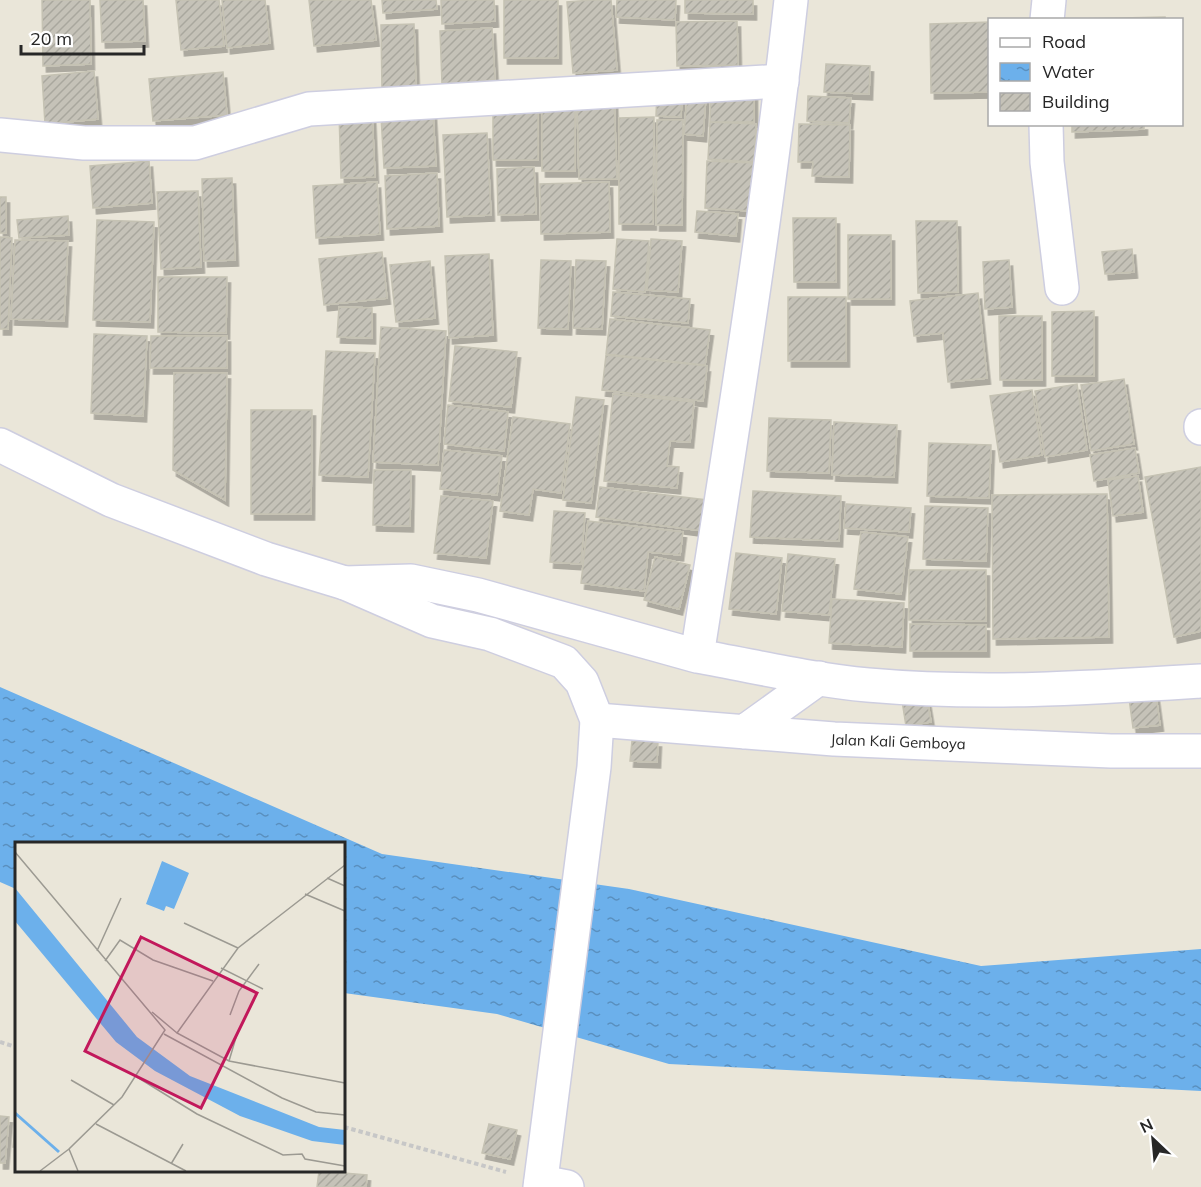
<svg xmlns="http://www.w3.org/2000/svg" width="1201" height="1187" viewBox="0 0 1201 1187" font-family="Mulish,sans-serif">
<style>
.water{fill:url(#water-ripples)}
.building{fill:url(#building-hatch);stroke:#c5c2b3;stroke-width:1.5;filter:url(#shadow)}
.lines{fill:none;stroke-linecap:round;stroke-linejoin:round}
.pedestrian-casing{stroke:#cecee0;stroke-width:36}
.minor-casing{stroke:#cecee0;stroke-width:36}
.tertiary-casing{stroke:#cecee0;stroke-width:36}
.secondary-casing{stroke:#cecee0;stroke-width:36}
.path{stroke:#c7c7c7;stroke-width:4;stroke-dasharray:4.5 3;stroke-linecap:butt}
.pedestrian{stroke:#fff;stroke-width:33}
.minor{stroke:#fff;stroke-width:33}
.tertiary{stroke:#fff;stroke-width:33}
.secondary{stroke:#fff;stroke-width:33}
.labels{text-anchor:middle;stroke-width:4.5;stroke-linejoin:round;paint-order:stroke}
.street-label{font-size:15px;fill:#272727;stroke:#fff}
.inset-river{fill:none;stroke:#6cb0eb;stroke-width:3}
.inset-road{fill:none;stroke:#9c9a92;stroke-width:1.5}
.view{fill:#c2185b;fill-opacity:0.15;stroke:#c2185b;stroke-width:3}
.inset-edge{fill:none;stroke:#272727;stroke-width:3}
</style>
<defs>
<pattern id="water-ripples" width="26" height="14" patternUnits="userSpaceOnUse" patternTransform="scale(1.5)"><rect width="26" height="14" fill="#6cb0eb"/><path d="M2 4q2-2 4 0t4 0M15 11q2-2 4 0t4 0" fill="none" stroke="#598fbe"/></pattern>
<pattern id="building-hatch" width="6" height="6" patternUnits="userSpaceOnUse" patternTransform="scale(1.5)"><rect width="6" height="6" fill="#c5c2b8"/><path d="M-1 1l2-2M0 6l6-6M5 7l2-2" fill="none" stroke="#a9a79e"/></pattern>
<filter id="shadow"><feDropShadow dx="3.5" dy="6" stdDeviation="0" flood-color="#0004"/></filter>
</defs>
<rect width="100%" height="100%" fill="#eae6d9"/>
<!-- water -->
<path class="water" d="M0 687 382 854 629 889 981 966 1201 949V1091L669 1064 497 1014 344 993V844H16V889L0 882Z"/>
<!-- building -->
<path class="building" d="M42 0H90L91 64 43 66Z
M100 0H143L145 41 102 42Z
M176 0H219L224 46 181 50Z
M222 0H265L270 43 227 48Z
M309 0H371L376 40 314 46Z
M382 0H436L437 9 383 13Z
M441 0H494L495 21 442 24Z
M504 0H558V58H504Z
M592 0H611L617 70 573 73 567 2Z
M617 0H676L675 20 616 17Z
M685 0H753V14L685 13Z
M1165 17V20H1076V19Z
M737 21 738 65 677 66 676 22Z
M990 22V92L931 93 930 24Z
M414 24 416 89 382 91 381 25Z
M492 28 495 80 442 84 440 31Z
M826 64 870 66 869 94 824 92Z
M94 71 98 119 45 124 42 76Z
M223 72 227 115 153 121 149 79Z
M711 90H754V122H710Z
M657 92 682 94 681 117 656 116Z
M687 95 706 96 703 136 684 134Z
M808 96 851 98 849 123 807 121Z
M614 98 617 179H579L577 100Z
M542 100H575V171H542Z
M493 108H538V160H493Z
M372 112 375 177 341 178 339 113Z
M433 113 436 166 384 168 381 116Z
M654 117 653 224H619V118Z
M657 120H683L682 225H656Z
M710 122 756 124 754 162 708 159Z
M799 124 850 125 849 177 812 176 813 162H798Z
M1072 124H1144V129L1072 132Z
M487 133 491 215 447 217 443 135Z
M149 161 152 203 93 208 90 166Z
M707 161 753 163 751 211 705 208Z
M534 167 536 214 498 215 497 169Z
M437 173 439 226 387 229 385 176Z
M232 178 235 260 204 261 202 179Z
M377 182 380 234 316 238 313 186Z
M609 182 610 232 541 234 540 184Z
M198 191 201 267 161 269 157 192Z
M0 197H6V233H0Z
M697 211 738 214 736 236 695 232Z
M68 216 69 235 19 238 17 220Z
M793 218H836V282H794Z
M97 220 154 222 150 322 93 320Z
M916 221H957L958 292 918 293Z
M848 235H891V299H848Z
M0 237 12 238 8 329H0Z
M617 239 649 241 645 292 613 289Z
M651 239 682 241 678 292 647 290Z
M15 240 68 241 64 321 11 319Z
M1132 249 1134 272 1105 274 1102 252Z
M382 252 387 298 324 305 319 259Z
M489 254 493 335 449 338 445 256Z
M541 260 571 261 568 329 538 328Z
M576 260 606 261 602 329 573 328Z
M1009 260 1012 307 985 309 983 262Z
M430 261 435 318 396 322 390 265Z
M158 277H227L226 333 158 332Z
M613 292 690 299 688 323 611 316Z
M978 293 987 378 948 382 943 333 914 336 910 301Z
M788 297H846V361H788Z
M339 307 372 308V338L337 337Z
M1094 311V376H1052V312Z
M999 316H1042V380H1000Z
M610 319 710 330 705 365 606 354Z
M381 327 446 331 438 465 373 462Z
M94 334 147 336 143 416 91 413Z
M151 336H227V368H150Z
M455 346 517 352 511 407 449 401Z
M326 351 375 353 368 477 319 475Z
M606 355 707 366 703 401 602 390Z
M174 373H227L225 500 173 470Z
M1124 379 1134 444 1091 451 1081 385Z
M1077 384 1087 450 1045 457 1035 391Z
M1032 390 1042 455 1000 462 990 396Z
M613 394 694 402 690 442 670 441 667 466 679 467 677 488 604 481Z
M576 397 604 400 591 503 563 500Z
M448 405 508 412 504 451 444 444Z
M251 410H312L311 514H251Z
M513 417 570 424 561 493 533 489 529 515 500 511Z
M769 418 831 420 829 473 767 471Z
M834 422 897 425 894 477 832 475Z
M929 443 991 445 989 498 927 496Z
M1135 448 1139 473 1094 481 1090 455Z
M444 450 502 456 497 495 440 489Z
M1201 467V631L1174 637 1145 477Z
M374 470H411L410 526 373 525Z
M1138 476 1143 512 1113 516 1108 480Z
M600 487 707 500 703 531 596 517Z
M753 491 841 496 839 541 750 537Z
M1107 494 1109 637 993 639 992 495Z
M441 496 493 501 486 558 434 553Z
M846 504 911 508 909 532 844 528Z
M925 506 988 508 986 561 923 559Z
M554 511 585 513 581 564 550 562Z
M588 521 683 532 680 555 648 552 644 591 581 583Z
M861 532 908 537 901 594 854 589Z
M736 553 782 558 776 614 729 609Z
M788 554 835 559 829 615 782 611Z
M655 557 690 565 679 609 644 600Z
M909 570H986V621L909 620Z
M832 599 904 603 902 647 829 643Z
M910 624 986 625V651H910Z
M1155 688 1160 725 1133 728 1128 691Z
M927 698 931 722 906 726 902 701Z
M632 741H658L657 762 630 761Z
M0 1116 9 1117 5 1163H0Z
M16 1118V1147H13Z
M489 1124 517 1130 510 1159 482 1153Z
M319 1171 367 1175 366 1187H317Z"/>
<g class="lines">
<!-- pedestrian casing -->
<g class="pedestrian-casing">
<path id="pedestrian" d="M1201 426V428"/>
</g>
<!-- minor casing -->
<g class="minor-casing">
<path id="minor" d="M1047 20 1049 0
M1046 124 1047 162 1062 288
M0 135 84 143H195L309 109 782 81
M597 720 834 739 1111 751H1201
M744 732 819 678
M541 1182 567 1187"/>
</g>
<!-- tertiary casing -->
<g class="tertiary-casing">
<path id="tertiary" d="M791 0C767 219 731 438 697 656 754 666 811 680 868 685 981 695 1089 688 1201 681
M345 583 411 581 478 595 697 656"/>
</g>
<!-- secondary casing -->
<g class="secondary-casing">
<path id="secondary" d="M0 445 111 500 266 559 345 583 432 621 490 634 564 662 582 682 597 720 594 767 540 1187"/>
</g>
<!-- path -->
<path class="path" d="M0 1042 16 1047
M344 1127 506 1172"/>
<!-- pedestrian -->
<use href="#pedestrian" class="pedestrian"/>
<!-- minor -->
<use href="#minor" class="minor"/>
<!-- tertiary -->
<use href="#tertiary" class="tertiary"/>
<!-- secondary -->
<use href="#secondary" class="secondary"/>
</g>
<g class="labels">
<!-- street labels -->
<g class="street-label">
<text transform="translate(898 742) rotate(2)" y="5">Jalan Kali Gemboya</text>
</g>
</g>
<!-- overview -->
<g transform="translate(15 842)">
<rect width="330" height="330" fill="#eae6d9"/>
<path d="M147 19 174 31 159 67 151 64 149 69 131 62ZM0 46 122 195 175 234 304 285 330 288V303L297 299 225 274 140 229 101 200 0 79Z" fill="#6cb0eb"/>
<path class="inset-river" d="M0 271 44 310"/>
<path class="inset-road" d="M0 10 150 188 107 255 54 307 63 329M330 23 223 106 162 191 214 219 330 241M312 36 330 44M290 52 330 69M169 81 223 106M82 109 106 56M90 119 105 98 138 118 198 139M206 126 248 147M137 170 162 191M215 173 224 149 244 122M149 192 267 256 301 270 330 273M214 219 222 192M122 235 182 272 268 313 287 312 290 317 330 324M56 238 99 263M81 282 171 329M156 322 168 302M25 329 54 307"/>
<path class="view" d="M126 95 242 151 186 266 70 209Z"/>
<rect width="330" height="330" class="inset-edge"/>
</g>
<!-- legend -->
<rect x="988" y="18" width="195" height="108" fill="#ffffff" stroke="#a9a9a9" stroke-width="1.5"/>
<rect x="1000" y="38" width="30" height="9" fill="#ffffff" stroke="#a9a9a9" stroke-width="1.5"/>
<text x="1042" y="48" font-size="18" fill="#272727">Road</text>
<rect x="1000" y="63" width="30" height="18" fill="url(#water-ripples)" stroke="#a9a9a9" stroke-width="1.5"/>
<text x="1042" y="78" font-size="18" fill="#272727">Water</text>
<rect x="1000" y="93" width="30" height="18" fill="url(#building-hatch)" stroke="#a9a9a9" stroke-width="1.5"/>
<text x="1042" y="108" font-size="18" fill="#272727">Building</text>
<!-- north arrow -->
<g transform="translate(1153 1139) rotate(334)" stroke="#ffffff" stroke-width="4.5" paint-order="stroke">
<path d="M0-4.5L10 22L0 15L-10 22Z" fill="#272727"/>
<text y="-9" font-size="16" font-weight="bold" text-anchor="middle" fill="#272727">N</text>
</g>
<!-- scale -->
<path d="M21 45v9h123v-9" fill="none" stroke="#272727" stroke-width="3"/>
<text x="30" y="45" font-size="18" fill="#272727" stroke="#ffffff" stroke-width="4.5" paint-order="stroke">20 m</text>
</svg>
